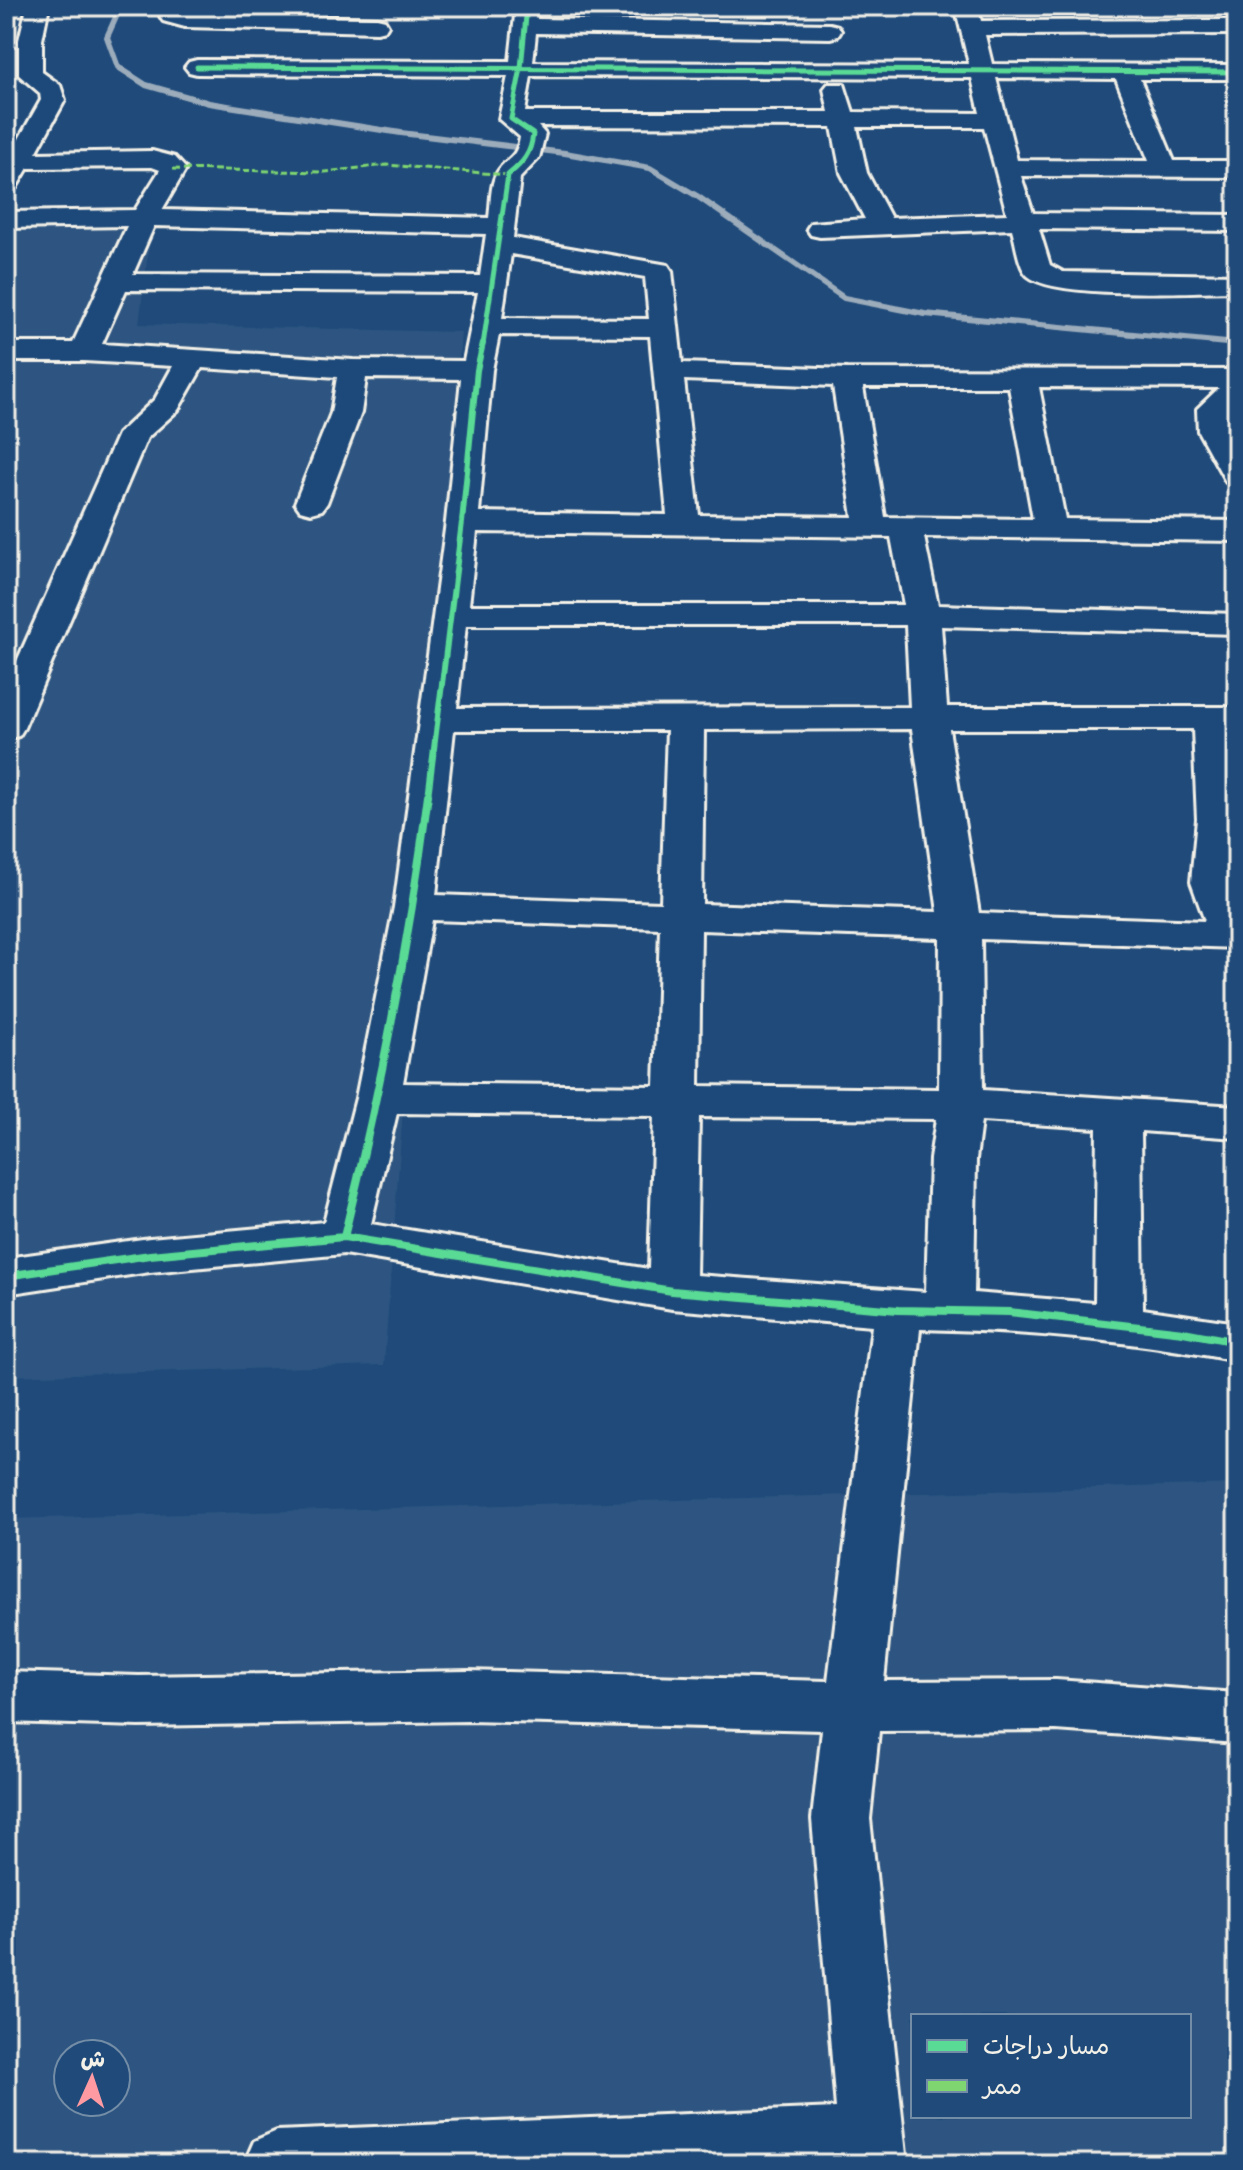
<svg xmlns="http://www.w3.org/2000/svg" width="1243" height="2170" viewBox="0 0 1243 2170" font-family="Caveat,'Playpen Sans Arabic',sans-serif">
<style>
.built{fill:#2d5581;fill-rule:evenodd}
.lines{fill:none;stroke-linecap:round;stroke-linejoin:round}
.stream-far1{stroke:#9cacbb;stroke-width:6}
.stream{stroke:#9cacbb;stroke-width:8}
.minor-casing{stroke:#f4f1e8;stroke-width:6}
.minor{fill:#1f4a7a;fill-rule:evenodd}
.quiet{stroke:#7fd670;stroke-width:3;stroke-dasharray:7 3;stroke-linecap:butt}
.cycleway-far2-casing{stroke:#1f4a7a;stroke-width:8}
.cycleway-far1-casing{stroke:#1f4a7a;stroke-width:10}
.cycleway-casing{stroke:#1f4a7a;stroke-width:13}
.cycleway-far2{stroke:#5adb95;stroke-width:5}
.cycleway-far1{stroke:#5adb95;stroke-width:6}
.cycleway{stroke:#5adb95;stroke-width:8}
</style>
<rect width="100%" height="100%" fill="#1f4a7a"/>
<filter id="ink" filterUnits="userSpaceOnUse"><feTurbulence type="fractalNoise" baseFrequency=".0125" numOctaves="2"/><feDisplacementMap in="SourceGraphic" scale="16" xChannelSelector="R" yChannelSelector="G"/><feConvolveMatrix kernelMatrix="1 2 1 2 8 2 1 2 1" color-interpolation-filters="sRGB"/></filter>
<g filter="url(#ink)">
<!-- built -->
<path class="built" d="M153 214 139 324 461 332 384 1365 6 1376V216Z
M1237 1484V2164H6V1519ZM913 2016H1189V2116H913ZM68 2054H116V2102H68Z"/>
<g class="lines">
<!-- stream-far1 -->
<path class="stream-far1" d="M121 6 107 37 118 67 146 85 209 103 401 133 565 153 650 168 697 196 844 298 925 314 1237 344"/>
<!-- stream -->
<path class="stream" d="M1229 343 1237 344"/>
<!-- minor casing -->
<g class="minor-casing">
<path id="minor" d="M27 6H49L42 40V72L60 85 65 100 36 153 152 151 175 157 186 169 162 210 489 218C491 205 490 184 497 173 506 157 517 160 520 137L499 119 508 76 197 74 189 72 185 67 189 62 197 60 510 61 516 6H538L537 19 830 24 838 26 841 31 838 36 830 38 536 33 533 62 969 64 955 6H977L981 21 1237 20V34L985 35 992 64 1237 65V79H1140L1174 161H1237V177L1021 176 1033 213 1237 215V231L1039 229 1050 265 1063 272 1237 275V291C1195 291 1057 300 1028 276 1018 267 1016 242 1012 229L820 237 811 235 807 229 811 223 865 219 841 173 832 127 538 126 545 134 539 158 520 178 513 238 668 265 672 271 682 363 847 369 1237 370V403L1227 412 1228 431 1237 446V485L1226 482 1198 431 1197 409 1219 388 1039 387 1065 519 1237 521V541L924 537 938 605 1237 614V634L941 626 947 707H1237V729H1230L1235 819 1231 882 1237 898V948L981 939 983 1090 1237 1106V1138L1141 1131 1143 1309 1237 1323V1361C1132 1341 1027 1331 920 1329L884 1681 1056 1680 1237 1693V1743L1056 1730 879 1731 870 1819 907 2164H244L254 2141 277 2131 836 2108 812 1819 822 1730 469 1721 139 1726 6 1722V1672L139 1676 469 1671 828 1681 872 1326 672 1309 344 1254 150 1272 6 1294V1258L150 1238 324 1222 356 1098 394 907 446 522 461 379 366 378 361 413 327 503 322 510 311 513 300 510 295 503 331 413 337 377 202 368 178 410 147 438 24 728 19 736 6 739V686L118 434 155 399 173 366 84 361H6V343H73L127 226 6 228V212L135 210 160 170 152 167 28 168 16 188 6 190V153H11L41 100 40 93 19 75V40ZM531 76 972 78 980 113 853 112 844 84H828L824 89 829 112H525ZM996 78 1116 79 1149 161 1017 160ZM857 127H984L1007 214 891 218 867 173ZM154 226 486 234 480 276 133 274ZM511 254 645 277 649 319 502 318ZM126 290 478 292 464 361 353 360 102 344ZM499 335 650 336 667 515 479 512 492 370ZM684 380 833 386 853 517 699 515ZM863 387H1009L1033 519 885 517ZM477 532 891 537 904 605H469ZM466 625H906L910 707 457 708ZM912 729 938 912 702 904 704 730ZM949 729H1193L1197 819 1191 882 1205 921 979 913ZM454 730H667L661 903 436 895ZM432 920 660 928 655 1086 403 1083ZM701 930 940 938 939 1089 699 1086ZM397 1113 654 1116 649 1269 371 1224ZM699 1117 936 1119 930 1159 926 1292 696 1275ZM981 1121 1097 1128 1095 1303 974 1293 976 1159Z
M165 6H187L186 13 377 18 385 20 388 25 385 30 377 32 185 27 163 21 160 16Z"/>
</g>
<!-- minor -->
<use href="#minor" class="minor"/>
<!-- quiet -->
<path class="quiet" d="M173 169 325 172 386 165 508 175"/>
<!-- cycleway-far2 casing -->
<g class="cycleway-far2-casing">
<path id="cycleway-far2" d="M197 67 1237 72
M483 345 508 175C523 163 531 154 533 134L511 119 521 68 527 6"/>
</g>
<!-- cycleway-far1 casing -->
<g class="cycleway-far1-casing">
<path id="cycleway-far1" d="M428 797 462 522 477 370 483 343"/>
</g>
<!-- cycleway casing -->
<g class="cycleway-casing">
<path id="cycleway" d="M344 1237C380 1091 409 945 428 795
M6 1276 150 1255 344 1237 672 1291 898 1310 1009 1312 1183 1332 1237 1342"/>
</g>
<!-- cycleway-far2 -->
<use href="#cycleway-far2" class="cycleway-far2"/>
<!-- cycleway-far1 -->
<use href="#cycleway-far1" class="cycleway-far1"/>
<!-- cycleway -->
<use href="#cycleway" class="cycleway"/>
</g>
</g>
<!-- margin -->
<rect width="1243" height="2170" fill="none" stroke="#1f4a7a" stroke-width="32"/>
<rect x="16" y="16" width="1211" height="2138" fill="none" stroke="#f4f1e8" stroke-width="3" filter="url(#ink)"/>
<!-- legend -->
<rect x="911" y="2014" width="280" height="104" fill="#1f4a7a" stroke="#748da6" stroke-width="2"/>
<rect x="927" y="2040" width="40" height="12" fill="#5adb95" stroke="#748da6" stroke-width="2"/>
<text x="983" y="2054" font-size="24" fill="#f4f1e8">مسار دراجات</text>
<rect x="927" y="2080" width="40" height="12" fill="#7fd670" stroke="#748da6" stroke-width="2"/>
<text x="983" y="2094" font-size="24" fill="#f4f1e8">ممر</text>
<!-- north arrow -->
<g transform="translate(92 2078) rotate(3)"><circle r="38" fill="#1f4a7a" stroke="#748da6" stroke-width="2"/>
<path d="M0-6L14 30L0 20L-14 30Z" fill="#ff9aa2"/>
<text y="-12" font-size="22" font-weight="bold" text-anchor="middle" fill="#f4f1e8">ش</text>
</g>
</svg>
